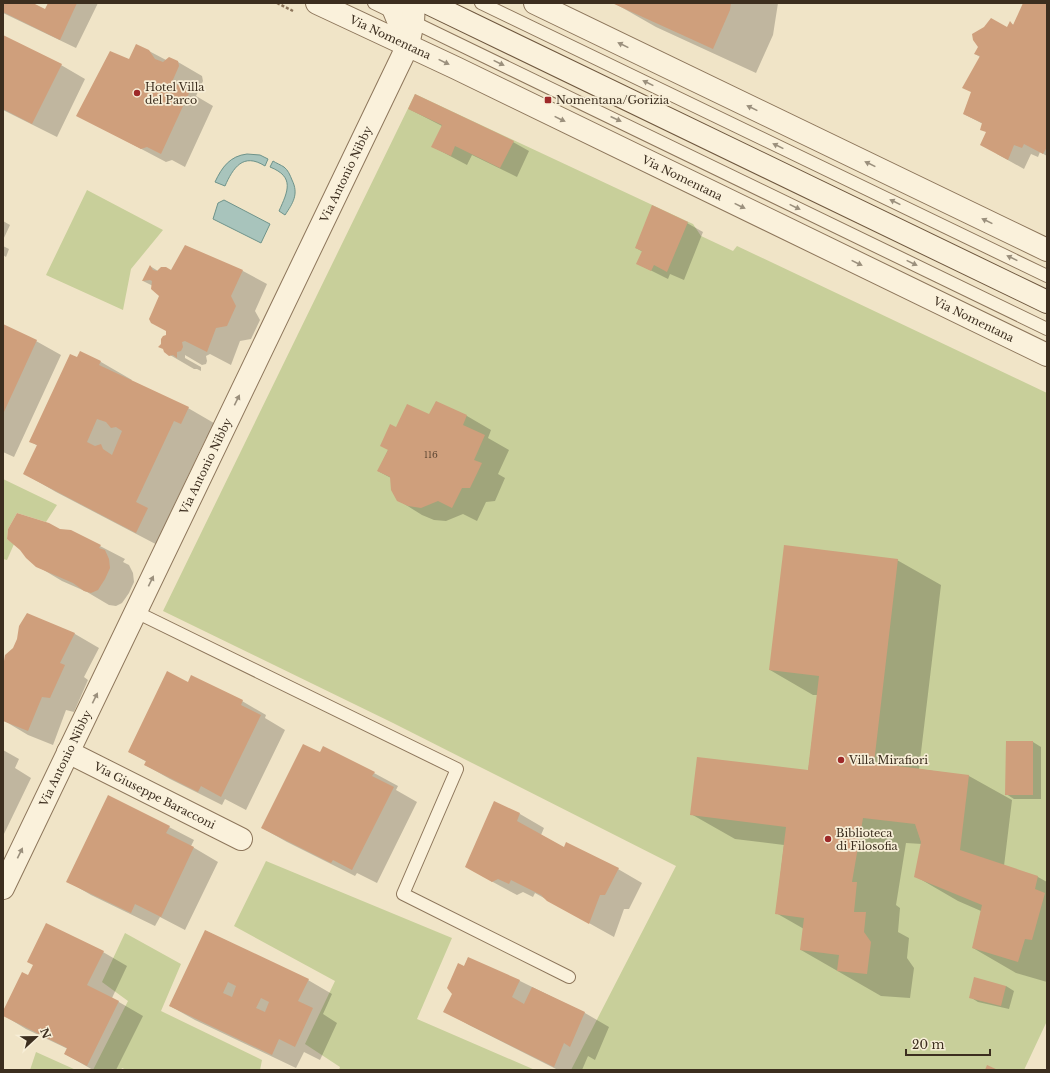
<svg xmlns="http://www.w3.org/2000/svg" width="1050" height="1073" viewBox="0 0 1050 1073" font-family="'Libre Baskerville',serif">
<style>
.green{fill:#c8cf9a}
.water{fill:#a8c4bc;stroke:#6e938a}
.shadow{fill:#0003}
.building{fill:#cf9f7c;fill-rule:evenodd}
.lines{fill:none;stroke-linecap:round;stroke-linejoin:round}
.service-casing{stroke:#8d765b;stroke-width:14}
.minor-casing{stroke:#8d765b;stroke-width:24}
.tertiary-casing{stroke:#8d765b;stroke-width:24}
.secondary-casing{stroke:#6e573e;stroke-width:24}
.path{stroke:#8d765b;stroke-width:2.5;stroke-dasharray:3 2;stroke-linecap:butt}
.service{stroke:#faf1db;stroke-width:12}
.minor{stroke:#faf1db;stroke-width:22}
.tertiary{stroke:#faf1db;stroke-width:22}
.secondary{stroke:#faf1db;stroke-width:22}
.oneway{fill:#9b907d}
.poi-dot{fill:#9e2929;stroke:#f7eed7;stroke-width:1.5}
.labels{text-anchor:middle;stroke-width:3.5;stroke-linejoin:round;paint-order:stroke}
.number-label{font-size:9px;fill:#614a36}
.street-label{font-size:11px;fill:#3c2e1f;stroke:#f7eed7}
.poi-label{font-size:11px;fill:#3c2e1f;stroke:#f7eed7;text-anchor:start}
</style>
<rect width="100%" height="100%" fill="#f0e4c7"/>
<!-- green -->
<path class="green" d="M415 94 693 224 701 236 733 251 737 246 1047 393V1021L1024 1070H571L676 866 393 723 163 611Z
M87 190 163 230 131 269 123 310 46 275Z
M3 479 57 505 46 522 17 513 8 529 7 539 14 544 7 560 3 559Z
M266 861 452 938 417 1019 535 1070H339L340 1067 305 1044 335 981 234 926Z
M125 933 181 964 161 1011 262 1060 260 1070H127L122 1068 121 1070H93L128 1001 102 982Z
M36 1052 76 1070H30Z"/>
<!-- water -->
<path class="water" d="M247 154 260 155 268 159 265 166C243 152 233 168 225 186L215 182C222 167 230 156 247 154Z
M273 161C276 163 281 165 284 167 288 170 290 175 292 180 299 194 293 203 285 215L279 211C288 191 295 177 270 167Z
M224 200 270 224 261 243 213 219 218 203Z"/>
<!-- shadow -->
<path class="shadow" d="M3 3H31L46 10 49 3H98L76 48 3 13Z
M614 3H778L773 35 756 73 656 27Z
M1024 3H1047V156L1040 152 1038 157 1031 154 1024 169 997 154 983 124 964 114 972 92 980 57 975 54 979 47 1008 28 1010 23 1014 25Z
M3 36 61 65 85 79 57 137 3 110Z
M149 51 166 60 178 62 202 76 203 81 196 96 213 106 185 167 172 160 166 162 77 115 130 61Z
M409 109 513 142 529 151 517 177 472 155 467 165 433 147 442 126Z
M3 221 10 225 3 240Z
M687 223 703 232 684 280 670 274 668 279 638 264 643 252 636 248Z
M3 246 9 249 6 257 3 255Z
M150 266 158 271H243L267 284 255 311 260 320 251 339 240 341 231 365 210 354 206 356 207 361 206 364 202 365 185 355V358L201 367V371L197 369H194L170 355 160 295 153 286 143 281Z
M3 325 36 341 61 355 14 457 3 452Z
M80 353 101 362 132 380 131 381 188 408 219 426 212 442 206 438 167 520 178 527 167 550 56 492 25 474 38 446 30 441Z
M436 402 467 416 491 430 488 438 509 450 498 474 505 478 495 501 486 502 477 521 463 514 446 521 434 520 422 515 398 500 391 478 378 471 388 450 397 428 430 416Z
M59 530 100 546 125 559 123 562 129 565 133 573 134 582 129 593 122 603 116 606 109 605 87 592 62 581 37 566Z
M897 560 941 585 919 769 969 776 1012 800 1004 866 1038 877 1047 882V982L1016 973 973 948 981 911 958 901 915 876 922 844 906 843 896 905 900 908 898 932 909 938 907 958 914 968 910 998 881 996 801 950 804 929 776 913 784 845 735 839 691 814 808 772 818 695H813L770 670Z
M27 614 75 634 99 648 84 677 88 680 74 712 66 710 53 745 28 735 3 720V669L14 649Z
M189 683 242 701 266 715 265 718 285 730 246 810 225 799 222 805 170 779 145 765 147 762 129 752Z
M1007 742H1033L1041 747V799H1014L1006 794Z
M3 750 19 759 15 768 31 778 3 836Z
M320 754 374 773 398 786 396 790 417 802 377 883 357 873 355 876 287 842 262 828Z
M495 803 520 814 544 828 541 835 564 848 618 869 642 883 629 909H624L614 937 535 893 533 897 523 892 517 895 491 881Z
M169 827 194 840 191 846 218 862 185 930 160 917 155 926 91 895 67 881Z
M206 931 308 980 332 994 323 1014 337 1023 320 1060 304 1052 296 1068 195 1020 170 1006Z
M103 952 127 966 112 998 143 1016 116 1070H93L65 1054 68 1049 26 1029 3 1015V1013L29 976Z
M468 958 520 981 585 1013 609 1027 595 1060 588 1056 582 1070H558L469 1025 445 1011Z
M1006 986 1014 991 1009 1009 978 1002 970 997Z"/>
<!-- building -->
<path class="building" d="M3 3H33L45 9 48 3H77L60 40 3 12Z
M612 3H731L730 10 713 49Z
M1023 3H1047V147L1043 154 1024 144 1022 148 1014 145 1008 160 980 145 986 132 980 130 982 123 963 114 971 92 962 88 980 56 974 54 978 47 973 40 972 34 984 27 991 18 1007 27 1010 21 1013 25Z
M3 35 62 64 32 124 3 109Z
M136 44 149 50 155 59 163 62 169 57 178 61 179 66 172 82 190 91 161 154 147 147 141 149 76 116 110 51 129 59Z
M415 94 514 141 500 168 455 146 451 156 431 147 442 125 408 109Z
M652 205 688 222 667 272 654 265 651 271 636 264 642 251 635 248Z
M185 245 243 270 231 296 236 306 227 326 216 328 207 352 185 341 182 342 183 347 181 351 177 352V358L173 355 169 356 164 352 163 349 158 347 161 344V339L163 336 166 335V331L151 323 149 319 159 296 151 289 152 281 150 280 142 281 150 265 153 270 157 271 161 267H166L171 270Z
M3 324 37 340 3 414Z
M80 351 101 361 99 365 189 407 181 424 174 421 136 502 148 508 136 533 23 474 37 445 29 442 70 354 77 357ZM97 419 106 422 111 428 116 427 122 431 112 455 103 449 101 444 95 446 87 442Z
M436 401 467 415 463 425 485 435 474 460 482 463 470 488H462L452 508 438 501 421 508 408 506 397 501 391 490 390 477 377 471 388 450 380 446 390 424 396 427 407 404 429 414Z
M17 513 49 523 60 529 71 530 101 545 99 548 105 550 109 559 110 568 105 579 98 590 91 593 84 591 73 583 36 567 26 558 20 550 7 539 8 529Z
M784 545 898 559 874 763 969 775 960 850 1038 876 1035 889 1045 893 1032 940 1025 939 1018 962 972 948 982 905 914 877 921 842 915 824 863 818 852 882H857L854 912H866L864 932 871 942 867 974 837 971 839 955 800 950 804 918 775 914 786 827 690 815 697 757 808 770 819 676 769 670Z
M27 613 75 633 60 663 65 665 50 698 42 697 28 731 3 721V667L5 655 13 648 17 639 19 626Z
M167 671 188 682 191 675 243 700 241 705 261 715 221 797 201 786 198 792 144 765 146 761 128 752Z
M1006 741H1033V795H1005Z
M303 744 320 752 323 746 375 772 372 776 394 787 352 870 333 860 331 863 261 828Z
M108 795 170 826 166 833 194 847 161 917 135 904 131 913 66 882Z
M494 801 520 813 517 821 564 847 566 842 619 868 605 895H600L589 924 547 901 541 895 511 880 509 884 498 879 492 882 465 867Z
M46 923 104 951 87 985 119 1001 87 1066 64 1054 67 1048 3 1016V1011L22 972 28 975 33 965 27 962Z
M205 930 309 979 298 1001 313 1008 295 1047 279 1039 272 1055 169 1006ZM228 982 236 986 232 997 223 993ZM261 998 269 1002 265 1012 256 1008Z
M468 957 520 980 512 997 524 1004 532 987 585 1012 570 1047 564 1043 554 1067 443 1012 452 994 447 988 458 963 464 966Z
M974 977 1006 986 1001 1006 969 998Z
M987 1065 998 1070H985Z"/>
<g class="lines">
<!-- service casing -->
<g class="service-casing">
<path id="service" d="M374 3 1047 329
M481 3 1047 276
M136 612 457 769 403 894 569 977"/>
</g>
<!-- minor casing -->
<g class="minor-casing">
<g id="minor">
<path d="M391 3 408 45"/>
<path id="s1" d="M68 752 241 839"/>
<path id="s2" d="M3 888 408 45 413 22 414 3"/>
</g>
</g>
<!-- tertiary casing -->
<g class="tertiary-casing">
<g id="tertiary">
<path id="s3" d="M317 3 456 68 1047 355"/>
<path d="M535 3 1047 250"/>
</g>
</g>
<!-- secondary casing -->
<g class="secondary-casing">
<path id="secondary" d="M428 3 1047 302"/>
</g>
<!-- path -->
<path class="path" d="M277 3 293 11"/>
<!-- service -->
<use href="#service" class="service"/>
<!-- minor -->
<use href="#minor" class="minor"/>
<!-- tertiary -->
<use href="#tertiary" class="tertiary"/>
<!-- secondary -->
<use href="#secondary" class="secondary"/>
</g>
<!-- one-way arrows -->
<defs><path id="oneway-solid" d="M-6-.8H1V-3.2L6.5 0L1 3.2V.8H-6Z"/></defs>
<g class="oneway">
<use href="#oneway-solid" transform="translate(623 45) rotate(-154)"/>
<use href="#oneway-solid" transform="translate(444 62) rotate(26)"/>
<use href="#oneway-solid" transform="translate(499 63) rotate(26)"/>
<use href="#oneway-solid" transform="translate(648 83) rotate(-154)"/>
<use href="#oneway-solid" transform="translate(752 108) rotate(-154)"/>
<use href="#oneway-solid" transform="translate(560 119) rotate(26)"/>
<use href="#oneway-solid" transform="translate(616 119) rotate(25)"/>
<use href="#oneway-solid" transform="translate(778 146) rotate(-154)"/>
<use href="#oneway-solid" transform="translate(870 164) rotate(-154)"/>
<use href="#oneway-solid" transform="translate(895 202) rotate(-154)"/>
<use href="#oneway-solid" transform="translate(740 206) rotate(26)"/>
<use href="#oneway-solid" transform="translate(795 207) rotate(26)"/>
<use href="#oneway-solid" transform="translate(987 221) rotate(-154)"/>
<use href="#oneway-solid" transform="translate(1012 258) rotate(-154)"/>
<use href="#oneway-solid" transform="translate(857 263) rotate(26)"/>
<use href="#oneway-solid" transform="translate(912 263) rotate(26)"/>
<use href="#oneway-solid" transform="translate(237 400) rotate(-64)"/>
<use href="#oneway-solid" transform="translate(151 581) rotate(-64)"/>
<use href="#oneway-solid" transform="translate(95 698) rotate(-64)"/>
<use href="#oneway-solid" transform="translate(20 853) rotate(-64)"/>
</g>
<!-- markers -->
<g class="poi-dot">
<circle cx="137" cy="93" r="4"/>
<rect x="544" y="96" width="8" height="8" rx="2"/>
<circle cx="841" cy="760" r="4"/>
<circle cx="828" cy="839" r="4"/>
</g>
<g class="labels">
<!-- number labels -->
<g class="number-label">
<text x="431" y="458">116</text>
</g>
<!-- street labels -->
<g class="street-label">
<text dy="4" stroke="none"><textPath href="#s3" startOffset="81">Via Nomentana</textPath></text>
<text dy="4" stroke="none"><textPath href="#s2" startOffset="792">Via Antonio Nibby</textPath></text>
<text dy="4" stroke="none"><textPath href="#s3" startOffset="405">Via Nomentana</textPath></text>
<text dy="4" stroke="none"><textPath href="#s3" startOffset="729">Via Nomentana</textPath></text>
<text dy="4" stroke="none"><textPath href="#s2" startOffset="468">Via Antonio Nibby</textPath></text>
<text dy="4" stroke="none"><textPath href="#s2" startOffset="144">Via Antonio Nibby</textPath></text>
<text dy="4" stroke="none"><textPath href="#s1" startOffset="97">Via Giuseppe Baracconi</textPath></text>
</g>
<!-- poi labels -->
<g class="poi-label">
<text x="145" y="91">Hotel Villa<tspan x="145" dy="13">del Parco</tspan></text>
<text x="556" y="104">Nomentana/Gorizia</text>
<text x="849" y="764">Villa Mirafiori</text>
<text x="836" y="837">Biblioteca<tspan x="836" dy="13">di Filosofia</tspan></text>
</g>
</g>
<!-- border -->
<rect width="1050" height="1073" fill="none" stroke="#3c2e1f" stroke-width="8"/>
<!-- north arrow -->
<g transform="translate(36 1037) rotate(68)" stroke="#f7eed7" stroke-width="3" paint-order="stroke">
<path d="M0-3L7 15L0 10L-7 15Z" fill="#3c2e1f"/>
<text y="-6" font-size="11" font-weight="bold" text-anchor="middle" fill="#3c2e1f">N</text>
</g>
<!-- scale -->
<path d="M906 1049v6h84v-6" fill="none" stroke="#3c2e1f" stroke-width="2"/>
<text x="912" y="1049" font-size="12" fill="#3c2e1f" stroke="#f7eed7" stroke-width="3" paint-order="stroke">20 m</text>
</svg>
